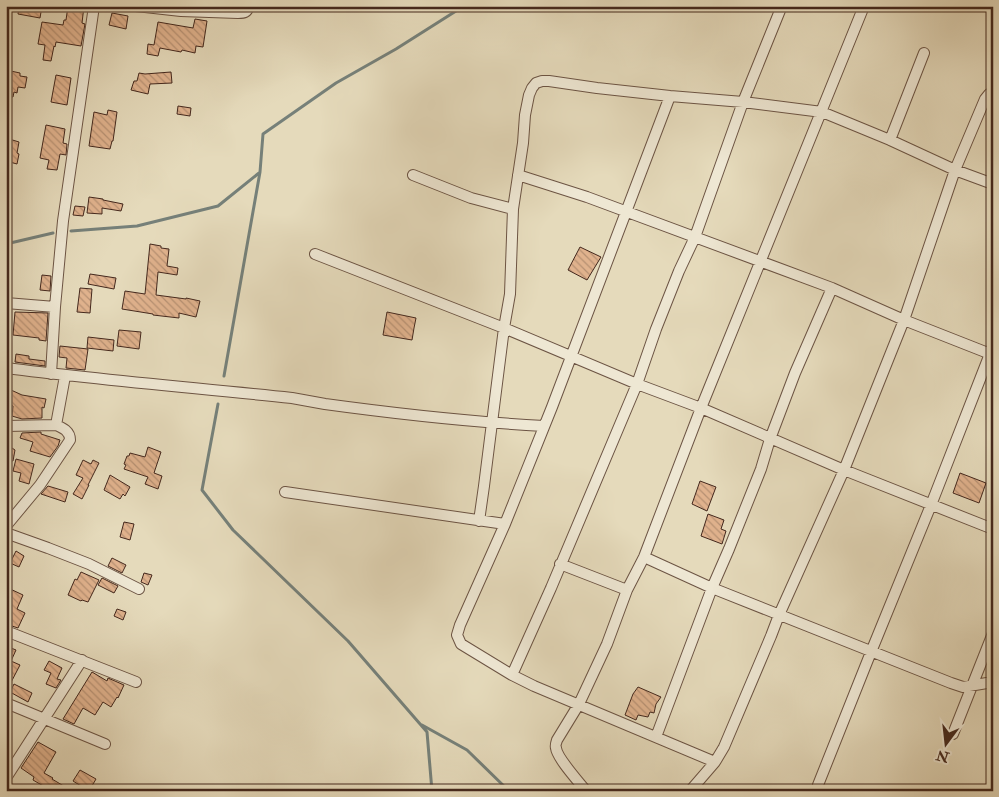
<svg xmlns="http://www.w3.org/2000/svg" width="999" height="797" viewBox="0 0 999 797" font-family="'IM FELL Double Pica',serif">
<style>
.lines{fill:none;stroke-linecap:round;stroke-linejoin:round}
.stream{stroke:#768079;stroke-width:3}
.building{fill:url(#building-back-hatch);stroke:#44281d}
.minor-casing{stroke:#6c5444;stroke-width:12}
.minor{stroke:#eee7d3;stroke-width:10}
</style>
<defs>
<pattern id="building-back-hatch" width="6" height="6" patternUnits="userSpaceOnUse" patternTransform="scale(1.25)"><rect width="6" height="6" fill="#e0b28d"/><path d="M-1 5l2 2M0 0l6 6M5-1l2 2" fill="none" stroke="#b79173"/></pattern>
</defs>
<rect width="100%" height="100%" fill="#e5dabb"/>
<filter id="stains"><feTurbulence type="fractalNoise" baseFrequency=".004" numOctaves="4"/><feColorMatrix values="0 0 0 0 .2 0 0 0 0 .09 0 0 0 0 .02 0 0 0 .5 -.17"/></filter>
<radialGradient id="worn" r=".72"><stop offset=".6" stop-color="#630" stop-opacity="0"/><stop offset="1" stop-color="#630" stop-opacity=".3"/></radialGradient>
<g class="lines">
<!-- stream -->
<path class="stream" d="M71 231 137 226 218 206 259 173
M6 244 53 233
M224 376 260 172 263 134 336 83 396 49 456 11 460 6
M218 404 202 490 233 530 348 641 427 732 432 791
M422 725 467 750 509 791"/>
</g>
<!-- building -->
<path class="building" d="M19 6H42L40 18 18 14Z
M68 6H84L82 23 85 24 81 46 56 42 55 47 54 46 51 61 43 60 45 45 38 44 42 22 63 25 64 20H66Z
M112 13 128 16 126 29 109 25Z
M195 19 207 21 203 47 196 46 195 53 182 50 181 52 160 48 158 56 147 54 148 44 154 45 158 22 193 28Z
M6 70 20 73V76L27 77 25 88 18 87 17 93 14 92 13 97 6 96Z
M171 72 172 83 150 84 148 94 131 90 134 81H137L139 73 145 74Z
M56 75 71 78 67 105 51 102Z
M178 106 191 108 190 116 177 114Z
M108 110 117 112 113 141H112L110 149 89 146 94 112 107 115Z
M46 125 65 129 63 143 67 144 66 155 60 154 57 170 47 169 49 160 40 158Z
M6 138 19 142 17 153 19 154 17 164 6 161Z
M89 197 103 199V200L123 204 121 211 102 208V214L87 213Z
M75 206 85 207 83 216 73 215Z
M150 244 161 246V248L169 249 167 266 178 268 177 275 158 272 156 295 186 299V298L200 301 196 317 179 313V318L153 315V314L122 309 125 291 145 294Z
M580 247 601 257 587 280 568 270Z
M90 274 116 278 114 289 88 284Z
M42 275 51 276 50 291 40 290Z
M80 288 92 289 90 313 77 312Z
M15 312 48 313 46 341 39 340V338L13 335Z
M387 312 416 318 414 328 412 340 383 335Z
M119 330 141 332 139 349 117 346Z
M88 337 114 340 113 351 87 348Z
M60 346 88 349 85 370 66 368 67 358 59 357Z
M16 354 29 356V359L45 361V366L15 362Z
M11 390 22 395 46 399 44 408 42 407V418L22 419 12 416 13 406 6 403Z
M41 432V434L60 440 58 446 50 457 30 451 33 442 20 438 22 433Z
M6 444 15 450 13 461 6 460Z
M148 447 161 452 154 473 162 476 158 489 145 484 148 477 124 469 126 465 124 464 127 456H129L130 453 145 457Z
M16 459 34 464 29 484 19 481 21 473 13 471Z
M83 460 91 464 93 460 99 463 88 485H89L82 499 73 494 83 478 76 475Z
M960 473 986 483 979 503 953 493Z
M110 475 130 487 125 496 123 494 120 499 104 490Z
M700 481 716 487 707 511 692 504Z
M48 486 68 492 65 502 41 494Z
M708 514 724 520 721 529 726 531 722 544 701 536Z
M124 522 134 524 130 540 120 537Z
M16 551 24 556 19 567 10 563Z
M112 558 126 565 122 573 108 566Z
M81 572 99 580 88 602 82 600 81 601 68 595 75 579 77 580Z
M144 573 152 575 148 585 141 582Z
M102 578 118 586 114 593 98 585Z
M6 587 23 595 17 609 25 613 18 628 6 624Z
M117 609 126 612 123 620 114 616Z
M6 646 16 650 11 661 20 665 6 692Z
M49 661 62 668 57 679 61 680 56 688 46 684 51 673 44 670Z
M92 672 107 681 108 678 124 685 118 698 117 697 111 707 103 702 95 715 83 708 74 724 63 719Z
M14 684 32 693 28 702 10 692Z
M638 687 661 697 656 704 654 713 650 712 648 717 638 715 636 720 625 715 633 694Z
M38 742 56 752 44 773 53 778 52 779 72 791H52L33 780 34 777 21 768Z
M80 770 96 779 89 791 73 781Z"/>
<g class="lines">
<!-- minor casing -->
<g class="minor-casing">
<path id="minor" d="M136 6 181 11 238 13C244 13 247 13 249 6
M670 96 552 407 505 524 460 625 457 635 461 644 512 675 534 686 715 762 724 747 771 636 779 615 844 470 904 320 955 170 985 99 989 94 993 92
M890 140 924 53
M413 175 471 198 513 209
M518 175 587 197 832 288 904 320 993 355
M315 254 504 328 637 384 701 408 844 470 993 529
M6 303 55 307
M6 368C101 380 197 388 292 398 303 400 314 402 325 404 398 414 471 422 544 426
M51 374 55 307 63 221 94 6
M6 426 56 425 65 376
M285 492 505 524
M479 521 484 486 504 328 510 294 513 209 523 143 525 115 529 95 532 88 536 83 542 81H549L597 88 670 96 743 102 822 112 890 140 955 170 993 184
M6 526 40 485 70 440C70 431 63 428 56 425
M6 533 48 548 89 564 139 589
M644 557 712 588 951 683 963 687 993 682
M560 564 627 590
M6 631 136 682
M512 675 551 588 637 384 656 329 679 271 695 237 743 102 781 8
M6 703 105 744
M953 734 993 633
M656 737 712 588 729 549 761 469 770 439 795 373 832 288
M6 778 82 660
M818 785 871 652 931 505 993 346
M586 791C579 782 557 758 556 748 555 746 556 743 557 740L579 704 607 644 627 590 644 557 701 408 864 6
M690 791 715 762"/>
</g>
<!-- minor -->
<use href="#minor" class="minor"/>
</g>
<!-- margin -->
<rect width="999" height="797" fill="none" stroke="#e5dabb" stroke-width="25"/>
<rect x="8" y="8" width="984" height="782" fill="none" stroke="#44281d" stroke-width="2.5"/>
<rect x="12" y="12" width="974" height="772" fill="none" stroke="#44281d"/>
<!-- north arrow -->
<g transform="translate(946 744) rotate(195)" stroke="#eee7d3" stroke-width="4" paint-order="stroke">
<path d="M0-4L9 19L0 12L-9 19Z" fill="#44281d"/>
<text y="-8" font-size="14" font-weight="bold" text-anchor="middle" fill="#44281d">N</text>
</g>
<rect width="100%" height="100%" filter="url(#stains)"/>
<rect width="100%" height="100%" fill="url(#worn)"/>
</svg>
